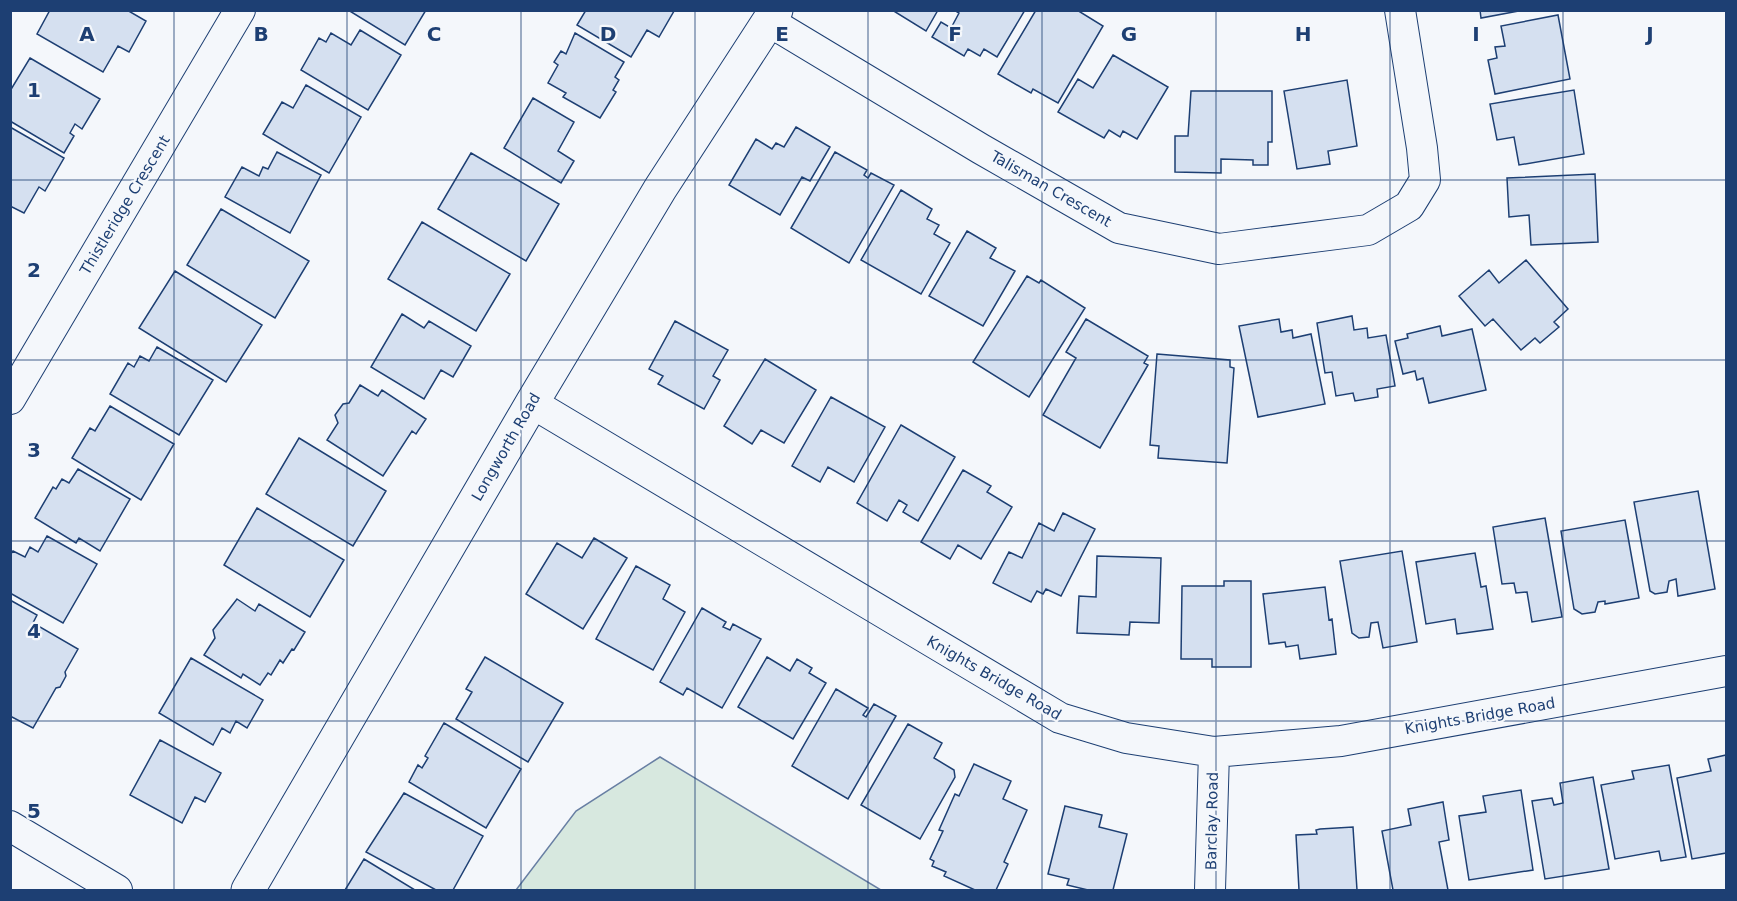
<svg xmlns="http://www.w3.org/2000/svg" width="1737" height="901" viewBox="0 0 1737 901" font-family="'DejaVu Sans',sans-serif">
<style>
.green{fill:#d7e8df;stroke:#687fa3;stroke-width:1.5}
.building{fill:#d5e0f0;stroke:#1d3f73;stroke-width:1.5}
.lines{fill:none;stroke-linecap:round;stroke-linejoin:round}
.street-casing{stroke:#1d3f73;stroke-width:32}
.secondary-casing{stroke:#1d3f73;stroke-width:35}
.street{stroke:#f4f7fb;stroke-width:30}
.secondary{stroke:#f4f7fb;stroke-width:33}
.grid{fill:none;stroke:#1d3f73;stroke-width:1.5;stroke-opacity:0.55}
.labels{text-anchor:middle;stroke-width:4.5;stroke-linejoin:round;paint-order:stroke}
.street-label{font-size:15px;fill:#1d3f73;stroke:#f4f7fb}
.grid-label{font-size:20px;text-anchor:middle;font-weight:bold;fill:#1d3f73;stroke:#f4f7fb;stroke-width:4.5;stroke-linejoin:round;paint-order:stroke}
</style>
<rect width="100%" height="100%" fill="#f4f7fb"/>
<!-- green -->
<path class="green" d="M660 757 881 890H516L576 811Z"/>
<!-- building -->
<path class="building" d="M50 10H127L146 21 129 52 118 46 103 72 37 34Z
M348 10H426L405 45Z
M586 10H674V11L659 37 647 30 631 57 577 25Z
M892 10H938L926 31Z
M954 10H1025L997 57 984 49 980 56 968 49 964 56 932 37 941 22 951 28 959 13Z
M1036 10H1077L1103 26 1058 103 1033 89 1031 93 998 74Z
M1480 10H1524L1481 18Z
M1558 15 1570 79 1495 94 1488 60 1497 58 1495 47 1505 46 1501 26Z
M360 30 401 55 368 110 301 70 319 38 326 42 331 33 351 45Z
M575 33 624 62 615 77 619 80 613 90 616 92 600 118 563 97 566 93 548 83 558 65 554 62 561 51 566 54Z
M1113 55 1168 87 1137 139 1123 131 1120 137 1109 130 1104 138 1058 112 1078 79 1093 88Z
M30 58 100 99 82 129 75 124 70 133 74 136 64 153 10 121V91Z
M1347 80 1357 146 1328 151 1330 164 1297 169 1284 91Z
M306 85 361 117 329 173 263 134 282 102 293 108Z
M1574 90 1584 154 1519 165 1514 137 1497 140 1490 104Z
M1191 91H1272V142H1268V165H1253V160L1221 159V173L1175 172V136H1188Z
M533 98 574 122 558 151 574 161 561 183 504 148Z
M10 127 64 158 45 191 39 187 24 213 10 206Z
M796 127 830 147 810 181 802 177 780 215 729 185 756 139 772 149 776 143 784 147Z
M277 152 321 175 290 233 225 197 242 167 259 176 263 167 268 169Z
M835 152 867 170 864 175 868 178 871 173 894 185 849 263 791 228Z
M471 153 559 204 526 261 438 209Z
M1595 174 1598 242 1531 245 1529 215 1509 217 1507 178Z
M901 190 932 209 927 219 939 225 934 234 950 243 921 294 861 260Z
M221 209 309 261 275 318 187 265Z
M422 222 510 274 476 331 388 279Z
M967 231 996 248 990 258 1015 271 983 326 929 296Z
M1526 260 1568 309 1554 322 1559 327 1540 343 1535 338 1521 350 1493 319 1485 326 1459 296 1489 270 1499 283Z
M175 271 262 325 226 382 139 328Z
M1027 276 1039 283 1041 280 1085 308 1029 397 973 362Z
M402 314 424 328 429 321 471 346 453 377 441 370 424 399 371 367Z
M1352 316 1354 330 1367 328 1368 338 1386 335 1395 386 1377 389 1378 397 1355 401 1353 393 1336 396 1332 372 1325 373 1317 323Z
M1086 319 1148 356 1144 363 1148 365 1100 448 1043 415 1076 358 1066 352Z
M1279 319 1281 332 1292 330 1293 338 1311 334 1325 404 1258 417 1239 326Z
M675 321 728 350 713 376 720 380 704 409 658 384 663 376 649 369Z
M1440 326 1442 336 1472 329 1486 390 1429 403 1423 378 1417 380 1415 371 1403 374 1395 341 1408 338 1407 334Z
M157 347 213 380 179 435 110 394 128 363 134 367 140 356 149 361Z
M1157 354 1230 360V367L1234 368 1227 463 1158 458 1159 446 1150 445Z
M765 359 816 390 784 443 761 430 752 444 724 426Z
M360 385 378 396 382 390 426 419 416 434 412 431 383 476 327 440 338 423 335 415 343 404 349 403Z
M831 397 885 427 854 482 828 467 820 482 792 466Z
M110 406 174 444 141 500 72 458 90 428 95 431Z
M901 425 955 457 918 521 903 512 907 505 899 500 887 521 857 503Z
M299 438 386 491 353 546 266 494Z
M78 469 130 499 100 551 79 538 76 543 35 518 53 487 56 489 62 479 69 483Z
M963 470 991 486 987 492 1012 507 981 559 958 545 950 559 921 542Z
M1698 491 1715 589 1678 596 1676 579 1669 581 1667 592 1655 594 1650 591 1634 502Z
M257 508 344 560 310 617 224 565Z
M1063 513 1095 529 1061 596 1046 589 1043 594 1037 591 1031 602 993 583 1009 552 1022 558 1039 523 1054 531Z
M1545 518 1562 617 1532 622 1527 592 1516 593 1514 583 1502 584 1493 527Z
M1625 520 1639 598 1605 604V601L1598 602 1595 612 1582 614 1574 609 1561 531Z
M47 536 97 564 63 623 10 593V555L13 551 25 557 30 547 38 552Z
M594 538 627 558 583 629 526 594 557 543 582 558Z
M1402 551 1417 642 1383 648 1378 622 1371 623 1369 637 1359 638 1352 633 1340 561Z
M1475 553 1481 587 1486 586 1493 629 1457 634 1455 619 1426 624 1416 562Z
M1097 556 1161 558 1159 623 1130 622 1129 635 1077 633 1079 596 1096 597Z
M636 566 670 585 663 599 685 612 653 670 596 639Z
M1224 581H1251V667H1212V659H1181L1182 586H1224Z
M1325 587 1329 620 1332 619 1336 654 1300 659 1298 645 1286 647 1285 642 1269 644 1263 594Z
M237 599 255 611 259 604 305 632 294 650 292 649 283 663 280 660 271 675 268 673 260 685 243 674 241 678 204 655 215 638 213 630Z
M10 600 37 615 33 623 78 649 65 672 66 676 60 687 56 688 33 728 10 716Z
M702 608 726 622 723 627 730 630 733 624 761 639 722 708 687 688 683 695 660 682Z
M485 657 563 703 528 762 456 719 472 692 466 689Z
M767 657 790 671 797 659 812 668 809 673 826 683 793 739 738 707Z
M191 658 263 700 247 728 236 721 230 733 222 728 213 745 159 713Z
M836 689 868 708 863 715 866 717 874 704 896 716 848 799 792 766Z
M444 723 521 769 486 828 409 782 418 765 422 768 428 758 425 756Z
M908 724 942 743 934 758 954 770 955 777 920 839 861 805Z
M160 740 221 773 205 802 195 797 182 823 130 795Z
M1726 755V853L1692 859 1677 778 1711 771 1708 759Z
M974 764 1011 781 1003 799 1027 810 1004 862 1008 864 996 890H975L944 876 946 872 932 866 934 861 930 859 943 831 939 830 955 794 959 796Z
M1669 765 1686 857 1661 861 1659 851 1615 859 1601 785 1634 779 1632 771Z
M1593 777 1609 869 1545 879 1532 801 1552 798 1554 805 1563 803 1560 783Z
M1521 790 1533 870 1469 880 1459 816 1486 812 1483 796Z
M404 793 483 836 453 890H436L366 852Z
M1443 802 1449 840 1439 842 1448 890H1393L1382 831 1411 825 1408 809Z
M1065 806 1102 815 1099 827 1127 834 1113 890H1088L1067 885 1069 879 1048 874Z
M1353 827 1357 890H1299L1296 835 1317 834 1316 830 1320 829Z
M364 859 415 890H345Z"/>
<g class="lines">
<!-- street casing -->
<g class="street-casing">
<path id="street" d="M770 22 981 149 1119 228 1219 249 1368 230 1409 206 1425 180 1422 148 1400 10
M10 399 240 10
M532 403 1060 718 1126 738 1214 752 1341 741 1726 671
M10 826 117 890
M1210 890 1214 752"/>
</g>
<!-- secondary casing -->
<g class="secondary-casing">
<path id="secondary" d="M248 890 532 403 660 189 776 10"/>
</g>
<!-- street -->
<use href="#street" class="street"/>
<!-- secondary -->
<use href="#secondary" class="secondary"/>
</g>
<!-- grid -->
<path class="grid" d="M174 10V890M347 10V890M521 10V890M695 10V890M868 10V890M1042 10V890M1216 10V890M1390 10V890M1563 10V890M10 180H1726M10 360H1726M10 541H1726M10 721H1726"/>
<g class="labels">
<!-- street labels -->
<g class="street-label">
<text transform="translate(1051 189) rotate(30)" y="5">Talisman Crescent</text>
<text transform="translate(125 205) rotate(-59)" y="5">Thistleridge Crescent</text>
<text transform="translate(506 447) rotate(-60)" y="5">Longworth Road</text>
<text transform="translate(994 678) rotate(30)" y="5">Knights Bridge Road</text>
<text transform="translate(1480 716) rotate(-10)" y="5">Knights Bridge Road</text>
<text transform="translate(1212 821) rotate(-89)" y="5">Barclay Road</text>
</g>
</g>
<g class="grid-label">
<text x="87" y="41">A</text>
<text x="261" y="41">B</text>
<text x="434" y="41">C</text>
<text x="608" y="41">D</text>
<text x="782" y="41">E</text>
<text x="955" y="41">F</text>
<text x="1129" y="41">G</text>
<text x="1303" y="41">H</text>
<text x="1476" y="41">I</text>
<text x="1650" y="41">J</text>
<text x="34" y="97">1</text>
<text x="34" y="277">2</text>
<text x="34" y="457">3</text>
<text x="34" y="638">4</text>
<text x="34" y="818">5</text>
</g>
<!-- border -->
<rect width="1737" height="901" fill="none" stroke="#1d3f73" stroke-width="24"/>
</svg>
